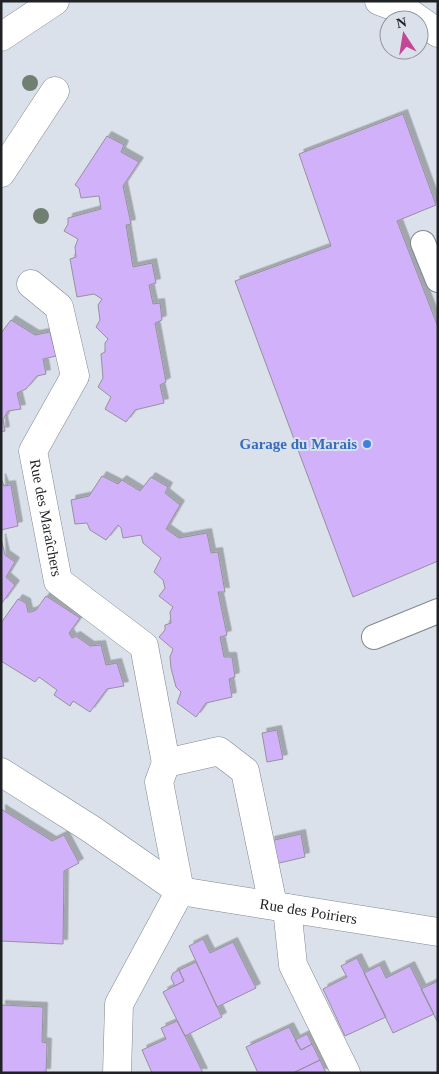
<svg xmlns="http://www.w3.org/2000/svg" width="439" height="1074" viewBox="0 0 439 1074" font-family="Georgia,serif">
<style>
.building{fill:#d1b2fa;stroke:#95919a;filter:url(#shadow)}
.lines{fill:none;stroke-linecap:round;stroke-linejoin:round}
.service-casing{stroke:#828790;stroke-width:26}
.minor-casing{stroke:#828790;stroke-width:29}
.secondary-casing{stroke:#828790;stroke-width:29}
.service{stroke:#fff;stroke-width:24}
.minor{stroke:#fff;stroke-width:28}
.secondary{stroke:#fff;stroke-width:28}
.tree{fill:#6f8073}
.shop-dot{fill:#3f7fe0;stroke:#dbe1eb;stroke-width:2}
.labels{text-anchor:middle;stroke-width:4;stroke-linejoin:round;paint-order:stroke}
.shop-label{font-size:15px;font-weight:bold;fill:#366cbe;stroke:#dbe1eb;text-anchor:end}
.street-label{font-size:15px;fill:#1f2125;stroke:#dbe1eb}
</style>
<defs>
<filter id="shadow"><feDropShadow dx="4.5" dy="-4.5" stdDeviation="0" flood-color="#0004"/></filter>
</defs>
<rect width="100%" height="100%" fill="#dbe1eb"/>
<!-- building -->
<path class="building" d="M403 114 436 205 397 221 438 327V561L353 597 235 281 331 246 299 154Z
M107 136 124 145 121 152 139 162 123 186 131 224 126 225 133 267 152 263 156 283 149 285 153 304 160 303 162 320 155 323 166 382 160 385 164 403 135 410 126 422 105 409 111 397 98 387 103 378 101 354 105 352V343L108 339 96 327 100 320 98 305 102 299 94 294 77 297 70 259 76 257 75 247 78 239 64 231 68 224V218L101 209 99 196 81 198 79 188 75 185Z
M11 320 35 335 50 332 56 356 43 359 46 374 37 376 26 389 17 393 21 409 8 411 3 420 5 431 1 432V333Z
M102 476 118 484 122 480 140 491 151 477 168 487 165 493 180 505 166 529 179 538 207 533 211 553 218 552 225 592H218L227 635 220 637 224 657H232L235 677 229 679 232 697 206 703 196 717 177 703 181 692 176 687 171 668 170 657 173 649 159 637 165 630V625L171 623 170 612 173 607 159 596 165 588 163 580 154 572 161 558 143 543 141 535 123 538 121 528 118 525 106 540 90 530 87 523 75 524 71 500 89 496Z
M1 478 4 486 11 485 18 526 1 530Z
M1 538 5 555 15 562 6 577 15 585 2 603Z
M46 596 80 618 69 633 72 638 76 636 90 646 101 645 106 665 117 663 124 686 107 689 90 712 73 701 70 706 54 695 57 690 39 677 35 682 1 661V623L18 599 26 603 28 612H31L36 610Z
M277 730 283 759 267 762 262 733Z
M1 809 52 841 64 835 79 863 64 871 63 944 1 941Z
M301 834 305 857 275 864 270 841Z
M203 939 210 953 233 942 256 988 217 1007 189 946Z
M357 958 386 1017 345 1036 323 989 347 977 341 966Z
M196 962 222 1017 185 1036 163 992 184 981 179 970Z
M380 965 386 978 410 966 434 1014 393 1033 364 973Z
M179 970 184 981 175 986 171 978 173 973Z
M438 981V1023L421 989Z
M1 1005 43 1007 42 1042 47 1043 46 1073H1Z
M177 1021 185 1036 203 1073H152L142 1050 166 1039 161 1028Z
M289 1027 301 1050 312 1044 320 1060 293 1073H258L246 1047Z
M307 1034 312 1044 301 1050 295 1040Z
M320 1060 326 1073H293Z"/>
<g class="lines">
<!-- service casing -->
<g class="service-casing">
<path id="service" d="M423 243 438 280
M374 637 438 611"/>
</g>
<!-- minor casing -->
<g class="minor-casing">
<g id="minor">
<path d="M1 37 55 1"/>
<path d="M1 173 55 91"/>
<path id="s1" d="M31 284 59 307 75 376 33 451 58 581 144 646 166 763"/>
<path id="s2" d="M1 772 91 829 180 891 438 932"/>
<path d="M180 891 159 782 166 763 219 751 245 771 273 905"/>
<path d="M287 908 293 965 346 1073"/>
<path d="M117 1073 119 1004 180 891"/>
</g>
</g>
<!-- secondary casing -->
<g class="secondary-casing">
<path id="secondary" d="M379 1 408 12 438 33"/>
</g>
<!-- service -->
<use href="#service" class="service"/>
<!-- minor -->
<use href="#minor" class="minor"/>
<!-- secondary -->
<use href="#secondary" class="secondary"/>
</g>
<!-- trees -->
<g class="tree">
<circle cx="30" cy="83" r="8"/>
<circle cx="41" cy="216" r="8"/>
</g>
<!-- markers -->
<circle class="shop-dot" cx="367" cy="444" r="5"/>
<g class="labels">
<!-- shop labels -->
<g class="shop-label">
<text x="357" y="449">Garage du Marais</text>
</g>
<!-- street labels -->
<g class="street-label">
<text dy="5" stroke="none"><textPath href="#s1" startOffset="261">Rue des Maraîchers</textPath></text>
<text dy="5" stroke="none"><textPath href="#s2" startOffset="345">Rue des Poiriers</textPath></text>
</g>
</g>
<!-- border -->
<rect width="439" height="1074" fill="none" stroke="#1f2125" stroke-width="5"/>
<!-- north arrow -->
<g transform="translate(404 35) rotate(348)"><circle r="24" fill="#dbe1eb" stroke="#90949c"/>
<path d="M0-4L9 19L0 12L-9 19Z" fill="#c44695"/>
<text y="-8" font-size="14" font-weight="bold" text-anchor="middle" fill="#1f2125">N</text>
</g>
</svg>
